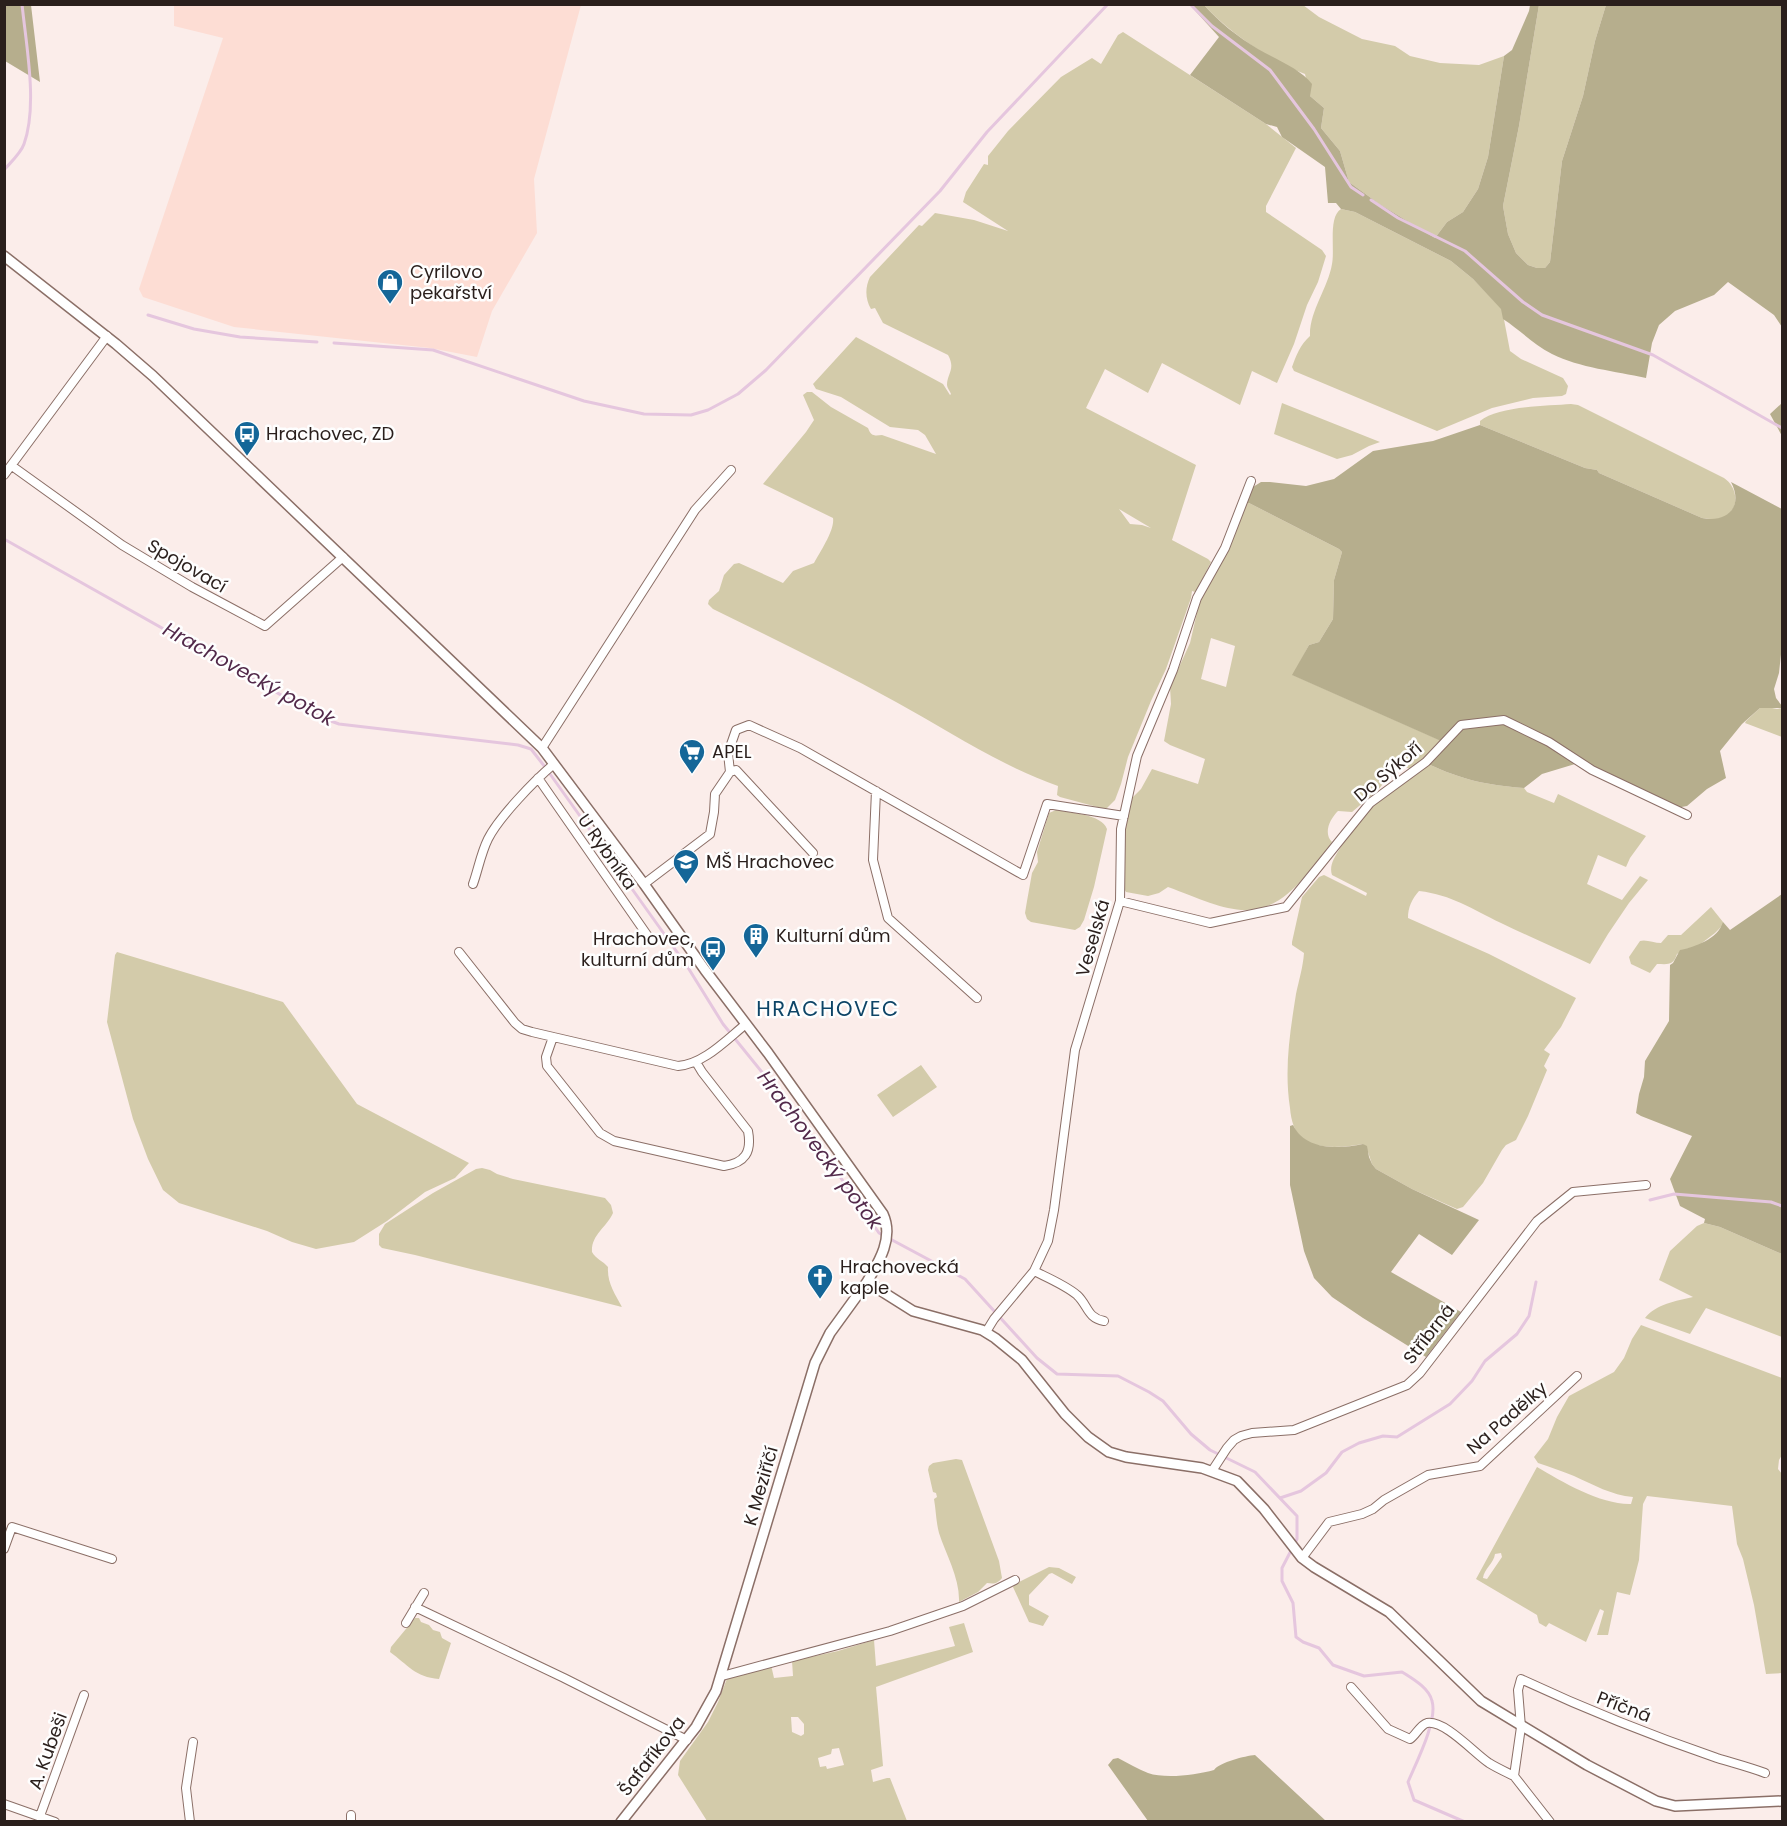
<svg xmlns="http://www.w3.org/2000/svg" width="1787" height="1826" viewBox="0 0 1787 1826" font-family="Poppins,sans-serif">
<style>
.built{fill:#fdddd4}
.green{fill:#d3cbaa;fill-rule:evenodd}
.forest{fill:#b6ae8d}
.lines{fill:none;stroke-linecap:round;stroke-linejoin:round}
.stream{stroke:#e5c6de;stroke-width:3}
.minor-casing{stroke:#8b6f67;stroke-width:10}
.tertiary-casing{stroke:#8b6f67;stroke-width:12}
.minor{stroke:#fff;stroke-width:8}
.tertiary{stroke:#fff;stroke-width:9}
.labels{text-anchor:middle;stroke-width:5;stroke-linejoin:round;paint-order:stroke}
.poi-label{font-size:18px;fill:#2a1f1c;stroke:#fefefe;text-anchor:start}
.street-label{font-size:18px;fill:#2a1f1c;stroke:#fefefe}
.water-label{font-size:20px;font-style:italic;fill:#52294a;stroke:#fefefe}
.quarter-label{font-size:21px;letter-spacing:1.5px;fill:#0e4567;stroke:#fefefe}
</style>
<rect width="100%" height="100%" fill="#fbedea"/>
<!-- built -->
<path class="built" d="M174 5H581L534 179 537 233 492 311 477 357 430 348 234 327 143 297 139 289 223 38 174 26Z"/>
<!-- green -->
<path class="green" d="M1204 5H1303L1319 17 1362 39 1395 46 1410 56 1440 63 1479 65 1504 56 1488 157 1478 189 1463 212 1447 222 1435 238 1378 203 1349 182 1340 151 1321 128 1324 108 1310 96 1305 74C1272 62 1227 31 1204 5Z
M1539 5H1606L1595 41 1583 96 1562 161 1550 262 1545 268H1537L1528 265 1516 253 1508 234 1503 206 1519 126Z
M1123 32 1266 124 1296 148 1266 206V212L1322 250 1326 256 1318 282 1307 305 1294 344 1277 383 1252 371 1240 405 1162 363 1148 393 1105 369 1086 408 1196 465 1172 540 1208 559 1211 562 1198 588 1195 592 1192 591 1191 598 1166 669 1151 701 1128 757 1121 784 1115 800 1107 808H1101L1060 797 1057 795 1058 786C1001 766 949 731 896 702 836 669 774 639 713 609L708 604 709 600 719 591 724 575 734 564 739 563 783 583 793 571 814 563C820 552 835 530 833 518L763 484 806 432 814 420 803 395 807 392H812L831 407 868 428C871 436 874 436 882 435L936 454 925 435 918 430 890 427 841 397 816 389 813 384 856 337 943 384 950 395 951 394C950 391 947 388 947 385 947 374 956 369 948 355L883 323 875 308 871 309C865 299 865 287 870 277L919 225 922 226 935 213 974 220 1008 231 963 202 966 192 984 164 988 165V156L1008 131 1061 77 1092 58 1101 64 1118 35ZM1119 509 1151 528 1142 525 1130 524Z
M1341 209 1355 212 1451 261 1473 279 1502 309 1510 351 1521 359 1563 378 1568 386 1566 394 1562 396 1533 398 1492 408 1437 431 1294 371 1292 367C1296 356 1300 345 1310 336 1309 312 1328 288 1332 264 1335 249 1328 217 1341 209Z
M1282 403 1380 442 1369 446 1352 455 1337 459 1274 434Z
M1571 404 1578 405 1724 478C1738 487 1741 511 1722 518 1715 520 1709 519 1702 518L1599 473 1597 470 1585 468 1480 425V421C1498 406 1547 406 1571 404Z
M1246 503H1249L1339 549 1342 552 1334 580 1333 619 1319 642 1309 645 1293 675 1442 741 1428 764C1463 780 1486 785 1524 788L1527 792 1554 803 1558 794 1646 836 1630 858 1626 867 1598 855 1587 884 1622 900 1640 876 1648 880 1629 903 1608 934 1590 964C1560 950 1530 937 1501 923 1472 909 1452 895 1419 891 1412 899 1408 907 1408 918L1489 954 1576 998 1561 1027 1544 1050 1550 1054 1544 1066 1547 1070 1528 1116 1516 1140 1506 1145 1502 1150 1483 1183 1463 1207 1457 1209 1412 1189 1376 1169 1372 1164 1368 1152 1363 1144C1347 1147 1319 1150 1305 1140 1294 1133 1291 1120 1290 1108 1284 1069 1290 1032 1296 994 1299 980 1303 967 1304 953L1292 945V942L1302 897 1319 877 1324 875 1366 896 1367 893 1332 875C1329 866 1334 858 1339 850 1350 833 1360 815 1376 803 1390 792 1405 784 1417 772L1396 763 1397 768 1394 773 1390 775 1378 790 1352 812 1338 811C1330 819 1323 833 1332 842 1326 855 1314 864 1306 875 1260 931 1225 908 1168 887L1159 893 1148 896 1126 892 1122 885 1124 841 1130 800 1141 789 1152 769 1198 784 1205 759 1170 745 1164 741 1171 704 1170 687 1190 643 1199 604ZM1211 638 1235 646 1226 687 1201 679Z
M1767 707 1777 709 1782 708V737L1745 723 1746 721 1760 708Z
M1056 810C1070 813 1102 814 1107 829L1094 887 1084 920 1080 927 1075 930 1031 922 1027 919 1025 913 1027 901 1032 873 1038 862 1037 852 1049 813Z
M1711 907 1723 922V925L1715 933 1698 946 1686 949 1677 954C1673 966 1668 964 1657 964L1650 973 1631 964 1629 957 1640 941C1646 939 1654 943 1661 943L1668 935H1681Z
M117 952 283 1002 357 1104 469 1163 455 1178 425 1192 387 1221 354 1242 316 1249 292 1242 267 1231 179 1203 163 1190 148 1159 133 1119 107 1022 115 955Z
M921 1065 937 1087 893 1117 877 1095Z
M482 1168 490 1170 497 1174 513 1179 605 1198 611 1205 613 1213C606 1228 591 1235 592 1252 596 1259 603 1261 608 1267 607 1283 615 1294 622 1307L415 1255 382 1248 379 1245V1234L385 1224 433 1193 476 1169Z
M1704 1223 1720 1227 1782 1254V1337L1706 1308 1690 1334 1645 1318C1656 1304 1676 1301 1693 1297L1659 1280 1670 1251 1697 1226Z
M1641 1325 1782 1378V1455L1779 1460 1778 1469 1782 1474V1673L1766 1674 1754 1605 1743 1559 1737 1544 1732 1506 1647 1496 1643 1504 1639 1560 1630 1595 1617 1592 1608 1635H1597L1604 1611 1600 1609 1586 1642 1549 1623 1546 1627 1539 1623 1537 1615 1476 1579 1537 1467C1562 1482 1602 1505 1631 1504L1633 1497C1611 1495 1594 1485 1574 1476 1562 1471 1550 1467 1538 1463L1534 1457 1548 1439 1557 1417 1569 1396 1614 1372 1624 1358 1632 1339ZM1501 1553 1502 1557 1487 1579 1483 1578C1484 1569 1494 1563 1495 1554Z
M956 1459 962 1460 999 1561 1002 1578C997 1584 994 1584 987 1583L978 1592 959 1602C960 1578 946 1555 939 1533 936 1522 936 1510 934 1499L937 1497 936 1493 933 1492 928 1470 929 1466 933 1463Z
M1049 1567 1059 1568 1076 1577 1072 1584 1052 1573 1049 1574 1029 1595V1605L1049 1616 1043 1626 1029 1622 1013 1587 1015 1584Z
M415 1618H419L421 1622 429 1625 433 1630 440 1632 442 1638 451 1643 439 1679C415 1677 408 1665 390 1652L391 1647Z
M964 1623 973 1652 876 1687 883 1766 871 1770 873 1782 887 1778H890L907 1821H707L678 1775 680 1761 708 1722 718 1702 728 1676 771 1665 774 1678 793 1676 792 1661 838 1651 874 1640 876 1666 955 1646 949 1627ZM791 1717H798L804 1724V1734L801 1736 792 1732ZM839 1748 844 1765 827 1769 826 1766 820 1767 818 1758 831 1754 832 1749Z"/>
<!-- forest -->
<path class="forest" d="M4 5H31L40 82 5 61Z
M1190 5H1204C1219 22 1238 37 1258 49 1275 59 1301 69 1312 84L1310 96 1324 108 1321 128 1340 151 1349 182 1378 203 1435 238 1447 222 1463 212 1478 189 1488 157 1504 56 1512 50 1529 11 1530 5H1539L1519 126 1503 206 1508 234 1516 253 1528 265 1537 268H1545L1550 262 1562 161 1583 96 1595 41 1606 5H1782V327L1774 315 1728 282 1714 295 1675 311 1659 325 1652 343 1646 378C1615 371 1580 368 1552 354 1533 344 1520 330 1503 319L1501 309 1473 279 1451 261 1355 212 1341 209 1336 203H1328L1325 167 1282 137 1277 127 1266 124 1190 75 1219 37Z
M1782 403V436L1770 414Z
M1480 425 1585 468 1597 470 1599 473 1702 518C1727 523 1744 507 1731 482L1782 509V645L1779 673 1774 689 1776 698 1782 706V708H1760L1742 724 1720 751 1726 778 1707 789 1687 806 1676 808 1575 764 1542 774 1524 788C1486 785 1463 780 1428 764L1441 741 1292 675 1309 645 1319 642 1333 619 1334 580 1342 552 1339 549 1249 503H1246L1253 487 1261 482H1270L1306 486 1334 479 1373 451 1433 441Z
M1782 894V1254L1720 1227 1704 1223 1705 1219 1680 1206 1670 1179 1692 1136 1641 1116 1636 1113 1639 1094 1644 1077 1645 1061 1669 1021 1670 965 1673 963 1680 950C1695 947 1718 939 1723 922L1730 930Z
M1293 1125C1306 1151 1339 1149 1363 1144L1367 1146 1369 1157 1372 1164 1376 1169 1412 1189 1479 1220 1452 1255 1419 1234 1391 1272 1461 1312 1426 1357 1363 1318 1332 1297 1314 1278 1304 1251 1290 1185V1126Z
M1255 1755 1326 1821H1148L1108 1765 1113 1759 1118 1758C1128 1763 1138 1769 1148 1773 1165 1779 1196 1775 1214 1770 1220 1762 1245 1756 1255 1755Z"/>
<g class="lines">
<!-- stream -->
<path class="stream" d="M1190 4 1212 26 1270 70 1314 129 1351 187 1363 195
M4 170C11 162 21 153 24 144 38 105 26 45 22 4
M1371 200 1398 218 1465 251 1523 302 1542 315 1653 355 1782 428
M148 315 194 329 240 337 317 342
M334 343 433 350 584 401 644 414 691 415 708 410 738 394 766 370 940 191 987 132 1108 4
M4 539 320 717 339 724 518 745 531 749 545 767 687 966 723 1024 800 1119 879 1233 965 1279 1037 1358 1057 1374 1118 1376 1149 1392 1163 1401 1191 1434 1210 1450 1255 1472 1297 1516V1539L1282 1568V1581L1293 1603 1296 1637 1303 1642 1319 1648 1333 1665 1364 1676 1402 1672C1413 1679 1429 1688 1432 1701 1438 1720 1416 1763 1408 1782L1414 1800 1465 1822
M1650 1200 1674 1194 1771 1202 1782 1206
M1280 1498 1301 1491 1326 1473 1342 1452 1359 1443 1383 1436 1397 1437 1450 1404 1472 1381 1485 1361 1517 1334 1529 1316 1536 1282"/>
<!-- minor casing -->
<g class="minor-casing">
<path id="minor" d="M12 466 122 545 192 587 265 626 343 557
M4 475 107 336
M542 748 695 510 731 470
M730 772 728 753 736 730 749 725 800 748 1023 875 1047 804 1124 816
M538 778 652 942
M876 791 873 860 888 918 977 998
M473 884C478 870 481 853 488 839 499 817 535 780 554 764
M644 884 710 834 714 812 715 794 730 772 736 770 813 853
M1120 901 1210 923 1286 907 1370 803 1426 762 1461 725 1504 720 1549 742 1592 770 1687 815
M459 952 515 1023 522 1029 532 1032 678 1066C704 1064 726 1040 746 1024
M553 1037 546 1057 547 1066 600 1133 614 1141 724 1166C745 1163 752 1152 748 1131L702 1072 696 1062
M1034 1271C1048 1278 1065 1285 1077 1295 1088 1305 1087 1318 1104 1321
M986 1332 994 1319 1034 1271 1048 1241 1054 1210 1075 1050 1120 901 1121 829 1137 756 1173 670 1197 598 1225 548 1251 481
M1212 1471 1227 1448 1234 1440 1241 1436 1252 1433 1294 1430 1407 1385 1420 1373 1537 1221 1573 1192 1646 1185
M4 1549 12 1527 112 1559
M1302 1558 1329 1522 1362 1514 1373 1509 1384 1500 1428 1475 1480 1466 1577 1376
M415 1607 564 1678 687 1740
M406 1623 424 1593
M722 1676 890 1631 963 1606 1015 1580
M1351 1687 1388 1729 1410 1739C1416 1735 1420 1725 1427 1723 1445 1720 1474 1753 1489 1763 1497 1768 1506 1772 1514 1776
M4 1804 55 1822
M351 1815V1822
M40 1816 84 1695
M190 1822 186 1788 193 1742
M1550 1822 1514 1776 1521 1727 1518 1690 1521 1679C1585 1709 1650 1735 1717 1758 1733 1763 1749 1767 1765 1773"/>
</g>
<!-- tertiary casing -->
<g class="tertiary-casing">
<path id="tertiary" d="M4 256 116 344 153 376 542 748 644 884 705 970 768 1053 883 1214C894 1238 879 1262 867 1282L913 1311 982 1330 995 1338 1022 1360 1065 1414 1088 1437 1109 1452 1126 1457 1202 1468 1237 1481 1264 1509 1302 1558 1314 1567 1389 1612 1481 1701 1587 1765 1656 1801 1675 1806 1782 1801
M621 1822 696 1727 716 1691 815 1363 830 1333 867 1282"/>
</g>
<!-- minor -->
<use href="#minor" class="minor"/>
<!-- tertiary -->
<use href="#tertiary" class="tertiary"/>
</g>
<!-- icons -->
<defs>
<g id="shop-pin" transform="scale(1.35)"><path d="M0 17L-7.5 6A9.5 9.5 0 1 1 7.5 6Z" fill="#146698" stroke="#fefefe"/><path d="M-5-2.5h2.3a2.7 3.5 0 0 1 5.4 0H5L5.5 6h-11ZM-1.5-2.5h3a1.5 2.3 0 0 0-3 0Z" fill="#fff"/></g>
<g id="bus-pin" transform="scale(1.35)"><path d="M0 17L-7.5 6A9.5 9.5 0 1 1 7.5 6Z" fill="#146698" stroke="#fefefe"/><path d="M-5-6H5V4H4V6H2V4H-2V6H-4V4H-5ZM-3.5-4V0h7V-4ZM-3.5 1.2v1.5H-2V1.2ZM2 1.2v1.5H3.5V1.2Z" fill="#fff"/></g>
<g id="supermarket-pin" transform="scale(1.35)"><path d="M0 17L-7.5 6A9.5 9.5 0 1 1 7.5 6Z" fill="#146698" stroke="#fefefe"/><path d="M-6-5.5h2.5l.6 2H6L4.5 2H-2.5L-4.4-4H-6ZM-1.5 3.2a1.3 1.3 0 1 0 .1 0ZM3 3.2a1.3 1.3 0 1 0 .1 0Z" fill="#fff"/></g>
<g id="school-pin" transform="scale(1.35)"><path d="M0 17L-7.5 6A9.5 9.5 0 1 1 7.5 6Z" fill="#146698" stroke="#fefefe"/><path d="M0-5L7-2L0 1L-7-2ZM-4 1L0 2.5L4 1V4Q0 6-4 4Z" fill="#fff"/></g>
<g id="building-pin" transform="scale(1.35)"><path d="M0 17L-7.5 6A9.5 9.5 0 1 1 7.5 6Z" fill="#146698" stroke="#fefefe"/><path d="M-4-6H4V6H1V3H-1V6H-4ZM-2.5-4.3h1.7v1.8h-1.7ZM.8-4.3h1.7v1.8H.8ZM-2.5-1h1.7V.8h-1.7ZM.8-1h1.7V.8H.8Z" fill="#fff"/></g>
<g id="church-pin" transform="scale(1.35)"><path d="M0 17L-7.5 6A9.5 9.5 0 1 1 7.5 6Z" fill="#146698" stroke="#fefefe"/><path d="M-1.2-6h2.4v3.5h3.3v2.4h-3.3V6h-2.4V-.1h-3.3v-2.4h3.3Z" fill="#fff"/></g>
</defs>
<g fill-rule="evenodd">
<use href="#shop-pin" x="390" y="282"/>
<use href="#bus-pin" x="247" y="434"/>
<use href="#supermarket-pin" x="692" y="752"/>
<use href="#school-pin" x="686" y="862"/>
<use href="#building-pin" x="756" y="936"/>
<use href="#bus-pin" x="713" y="949"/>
<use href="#church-pin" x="820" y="1277"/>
</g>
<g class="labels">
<!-- poi labels -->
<g class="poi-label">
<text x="410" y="278">Cyrilovo<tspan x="410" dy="21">pekařství</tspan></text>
<text x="266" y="440">Hrachovec, ZD</text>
<text x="712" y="758">APEL</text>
<text x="706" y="868">MŠ Hrachovec</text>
<text x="776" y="942">Kulturní dům</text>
<text x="694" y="945" text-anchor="end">Hrachovec,<tspan x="694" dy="21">kulturní dům</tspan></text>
<text x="840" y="1273">Hrachovecká<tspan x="840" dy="21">kaple</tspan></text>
</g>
<!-- street labels -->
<g class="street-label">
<text transform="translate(187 566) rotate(30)" y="6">Spojovací</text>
<text transform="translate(1388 772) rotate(-40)" y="6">Do Sýkoří</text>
<text transform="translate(607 852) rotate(55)" y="6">U Rybníka</text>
<text transform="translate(1093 938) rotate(-74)" y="6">Veselská</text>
<text transform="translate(1429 1334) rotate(-52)" y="6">Stříbrná</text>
<text transform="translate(1507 1418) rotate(-41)" y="6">Na Padělky</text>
<text transform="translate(761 1486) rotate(-74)" y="6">K Meziříčí</text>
<text transform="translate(1624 1707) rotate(21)" y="6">Příčná</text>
<text transform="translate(48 1751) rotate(-70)" y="6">A. Kubeši</text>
<text transform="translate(652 1756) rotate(-52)" y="6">Šafaříkova</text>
</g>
<!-- water labels -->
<g class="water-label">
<text transform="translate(249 674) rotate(29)" y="7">Hrachovecký potok</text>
<text transform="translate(820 1150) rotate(53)" y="7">Hrachovecký potok</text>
</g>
<!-- quarter labels -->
<g class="quarter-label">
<text x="828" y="1016">HRACHOVEC</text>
</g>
</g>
<!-- border -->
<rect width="1787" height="1826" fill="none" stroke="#2a1f1c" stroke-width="12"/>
</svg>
